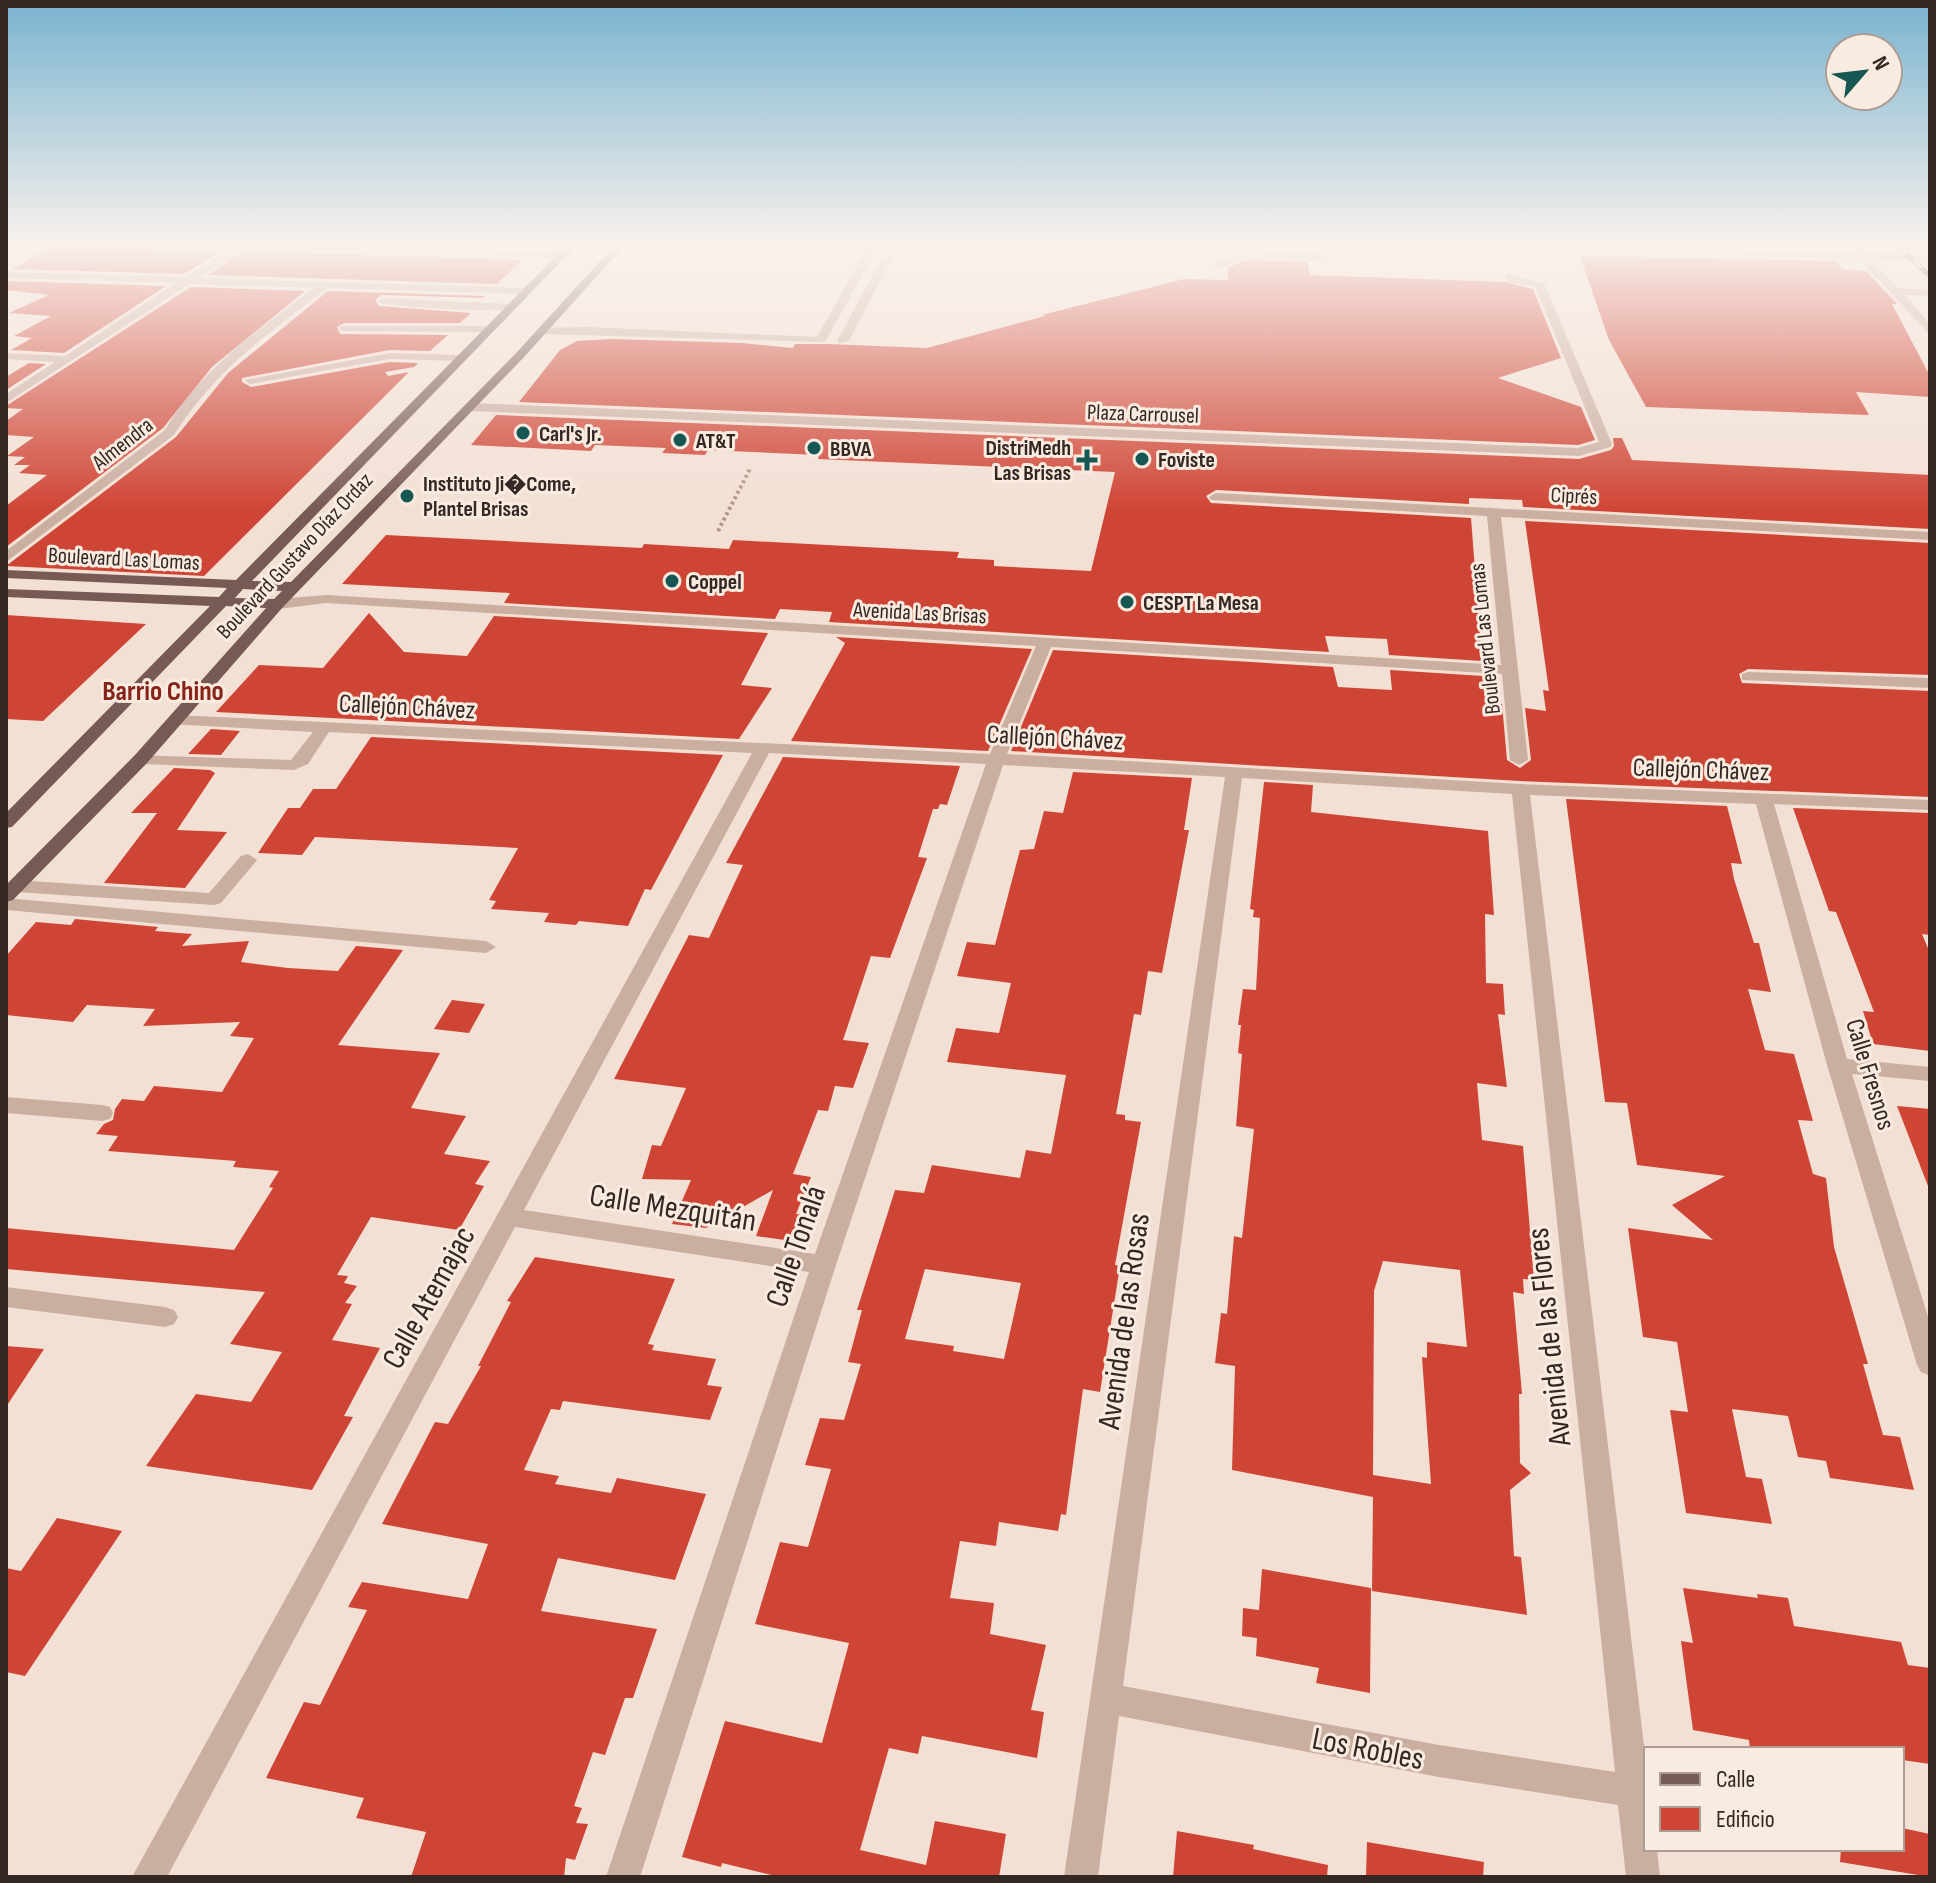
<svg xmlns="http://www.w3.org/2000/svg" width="1936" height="1883" viewBox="0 0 1936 1883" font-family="'Sofia Sans Condensed',sans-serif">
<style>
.building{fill:#cf4535;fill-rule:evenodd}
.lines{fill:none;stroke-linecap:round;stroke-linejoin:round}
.path{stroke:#b6978a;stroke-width:4;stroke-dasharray:3 3;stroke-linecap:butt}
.minor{fill:#caaea0;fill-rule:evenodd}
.major{fill:#775a53;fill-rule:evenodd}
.rail-casing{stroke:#342724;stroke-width:5}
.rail{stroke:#faebe0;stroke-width:3;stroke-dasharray:10;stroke-linecap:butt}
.poi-dot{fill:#175753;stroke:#faebe0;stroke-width:3}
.labels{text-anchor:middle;stroke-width:6;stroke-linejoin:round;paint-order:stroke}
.far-street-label{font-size:22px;fill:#342724;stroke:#faebe0}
.far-poi-label{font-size:22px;font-weight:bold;fill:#342724;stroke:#faebe0;text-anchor:start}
.street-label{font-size:26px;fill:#342724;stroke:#faebe0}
.neighbourhood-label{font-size:28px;font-weight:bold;fill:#882318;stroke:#faebe0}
.near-street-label{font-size:32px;fill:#342724;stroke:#faebe0}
</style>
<rect width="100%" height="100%" fill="#f2e0d4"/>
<!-- building -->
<path class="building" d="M51 247H156L151 250 220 252 184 274 12 269Z
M242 252 306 253 522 260 497 284 208 275Z
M1580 256 1837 261 1842 269 1866 271 1897 304H1892L1930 376V397L1856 392 1869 415 1646 407 1609 340Z
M1245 260 1307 262 1310 275 1505 282 1533 289 1561 358 1498 378 1581 407 1595 440 1578 445 519 402 560 350 577 341 611 339 742 343 793 348 795 344H827L927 348 1045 316 1042 315 1184 279 1228 280V268Z
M6 281 166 286 64 353 11 350 32 338 14 336 51 316 9 313 49 295 6 290Z
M191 287 305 291 212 367 163 428 6 547V506L47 475 19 473 30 465H14L25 457 7 456 34 437 6 435V421L23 409 6 408V406Z
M328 291 485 296 482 298H485L381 295 375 300 379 306 471 313 460 323H344L337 327 340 334 448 335 430 351 389 350 242 378V382L251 387 390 362 418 363 414 367 385 372 388 376 409 372 204 576 6 566 176 437 228 373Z
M29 363 46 364 6 390V377Z
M496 415 1579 459 1611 450 1614 446 1613 438H1622L1632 460 1930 475V529L1523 507 1522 500 1469 498V504L1216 490 1206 496 1211 503 1471 518 1482 661 1389 655 1387 639 1325 636 1329 652 829 622 832 612 780 609 775 619 504 603 510 593 342 584 386 535 642 548 644 544 729 549 733 540 959 552 957 558 994 560V566L1091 571 1115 472 818 459 819 455 708 450 705 455 662 453 666 448 595 445 591 451 471 445Z
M1525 521 1930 543V675L1748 669 1739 674 1742 683 1930 691V797L1520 781 1011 751 1053 650 1333 667 1338 687 1392 690 1390 670 1483 676 1486 702 1502 704 1507 760 1520 768 1531 760 1525 708 1546 711 1543 690 1549 691Z
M369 613 404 652 467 656 494 616 768 633 741 685 772 688 739 739 216 712 259 665 323 668Z
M6 615 146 624 43 721 6 719Z
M836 637 1032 649 988 751 791 741 845 643Z
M211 729 240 731 221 755 188 754Z
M371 737 723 755 651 890 645 889 628 926 579 921 576 925 544 922 549 913 491 909 496 901 489 900 518 848 315 837 302 855 258 853 288 808H300L313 789H336Z
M783 757 960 766 947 805 940 804 938 809H933L918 857 927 858 890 958 871 956 843 1040 869 1043 853 1088 835 1086 828 1111 818 1110 793 1174 811 1177 796 1214 807 1215 798 1242 756 1236 773 1190 706 1228 672 1224 691 1180 642 1179 652 1145 661 1146 686 1088 614 1079 689 935 709 938 743 865 726 863Z
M174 768 210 770 215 773 177 830 227 832 185 888 104 883 157 813H131Z
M1073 772 1192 778 1184 830H1189L1162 973 1148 971 1141 1015 1134 1014 1116 1114 1125 1115V1120L1141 1122 1115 1265 1120 1266 1100 1392 1083 1389 1066 1515 1061 1514 1058 1531 999 1522 996 1546 960 1541 950 1598 994 1603 990 1634 1046 1645 1031 1710 1044 1712 1037 1758 922 1736 918 1754 889 1748 860 1850 926 1865 935 1821 1006 1834 999 1877H780L722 1863 721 1867 682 1857 725 1721 822 1743 849 1643 755 1624 780 1542 808 1547 831 1469 805 1465 820 1418 844 1420 861 1364 848 1362 862 1310H857L895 1190 924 1193 932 1165 1020 1178 1026 1150 1051 1154 1066 1075 947 1062 956 1028 999 1033 1011 983 957 976 967 942 995 945 1020 850 1034 849 1044 811 1063 813ZM925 1269 1021 1283 1004 1359 953 1351 954 1346 905 1339Z
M1264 782 1313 785 1311 812 1488 831 1494 915 1485 914 1486 983 1503 984 1505 1015 1498 1014 1507 1087 1477 1083 1482 1140 1523 1146 1534 1280 1523 1279 1524 1294 1513 1292 1522 1394H1519L1520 1463 1531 1473 1510 1490 1514 1556 1521 1557 1527 1615 1372 1591 1373 1497 1232 1470 1235 1366 1215 1363 1221 1313 1227 1314 1234 1236 1242 1238 1254 1129 1236 1126 1242 1054 1238 1053 1241 1025H1238L1243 989 1256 990 1260 918 1253 917 1254 910 1250 909ZM1383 1261 1460 1270 1467 1347 1427 1342V1358L1422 1357 1431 1484 1373 1475 1374 1291Z
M1566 799 1727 806 1742 864 1731 863 1734 879 1754 943H1759L1771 992 1748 989 1765 1050 1794 1054 1813 1121 1798 1120 1813 1174 1826 1178 1834 1247 1868 1364H1863L1883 1435 1900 1437 1914 1490 1830 1478 1826 1461 1798 1457 1788 1416 1732 1409 1746 1477 1762 1479 1772 1524 1686 1513 1670 1410 1688 1412 1677 1342 1643 1337 1628 1228 1713 1240 1672 1205 1725 1176 1637 1165 1627 1103 1605 1102Z
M1793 808 1930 813V935L1922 934 1930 953V1051L1873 1044 1863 1011 1874 1012 1836 912 1829 911Z
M75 919 158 927 155 931 192 934 182 946 249 941 241 962 288 968 338 971 356 946 403 950 338 1045 440 1053 411 1108 466 1116 444 1154 490 1161 475 1184 484 1186 459 1230 371 1217 337 1275 348 1276 344 1283 357 1286 345 1303 352 1304 332 1340 380 1348 344 1416 353 1417 312 1490 146 1466 196 1394 251 1402 282 1352 230 1344 265 1292 6 1269V1228L234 1250 273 1188 269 1187 279 1171 233 1167 236 1161 108 1151 118 1136 96 1134 104 1124 113 1120 115 1109 122 1099 144 1101 154 1086 222 1092 254 1038 230 1036 240 1022 143 1026 155 1009 87 1005 73 1022 6 1015V956L36 922 71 925Z
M452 1000 485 1004 469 1033 434 1029Z
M1897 1106 1930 1109V1186H1928Z
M535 1257 675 1279 648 1344 654 1345 652 1350 716 1359 707 1385 722 1387 710 1420 563 1401 560 1410 551 1409 524 1470 559 1476 555 1484 611 1493 617 1478 706 1494 675 1580 558 1558 541 1611 657 1629 633 1698H625L605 1755 593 1752 574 1806 582 1808 576 1823 588 1824 575 1860 566 1858 564 1877H411L426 1832 356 1818 364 1798 266 1778 304 1702 320 1705 367 1610 348 1607 362 1582 468 1599 488 1544 382 1524 435 1422 448 1424 481 1366H478L511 1302 507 1301Z
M6 1346 44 1349 6 1407Z
M57 1518 122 1531 25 1676 6 1672V1568L21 1571Z
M1262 1569 1371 1588 1370 1693 1316 1683 1319 1668 1256 1656 1257 1638 1242 1636 1243 1608 1259 1610Z
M1683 1588 1758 1598 1757 1594 1788 1598 1794 1626 1901 1642 1908 1665 1930 1668V1764L1902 1760V1749H1750L1749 1740 1693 1730 1681 1641 1693 1643Z
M1902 1828 1930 1834V1877L1840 1862 1841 1849H1902Z
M1177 1831 1254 1845 1253 1849 1328 1865 1327 1877H1173Z
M1367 1842 1484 1862 1483 1877H1366Z"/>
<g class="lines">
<!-- path -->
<path class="path" d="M718 531 750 469"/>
<!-- minor -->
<path class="minor" d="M233 247H244L199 278 527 288 532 291 527 294 327 288C266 336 218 367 174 435L6 562V551L165 430C202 368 258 330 314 288L190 284 6 403V394L55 362 6 359V353L65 356 176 283 6 278V272L185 277Z
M323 247 562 252 567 255 562 258 328 250Z
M868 247H878L825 342 541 334 536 331 541 328 587 327 817 337Z
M888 247H898L849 341 839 343 837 341Z
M1145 247H1232L1227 250 1147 252 1142 249Z
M1243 247 1269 252 1323 254 1328 257 1323 260 1268 258 1248 252 1240 261 1217 268 1212 265 1232 257Z
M1551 247 1855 253 1852 247H1860L1865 253 1930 255V261L1870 259 1898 288 1930 290V296L1905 295 1930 324V335L1859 259 1556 250Z
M1509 272 1515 277 1544 283 1612 444 1610 447 1579 456 470 411 464 407 470 403 1578 448 1599 442 1535 286 1508 282 1504 275Z
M383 298 512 304 517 307C505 314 399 307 379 303L378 301Z
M344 326H490L495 329 490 332 340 331V327Z
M390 353 462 355 468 358 462 361 390 359 250 384 244 380Z
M1216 493 1930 532V540L1501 517 1528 760 1519 765 1510 760 1502 674 1051 647 1007 754 1520 784 1930 800V810L1774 804 1847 1059 1930 1067V1081L1852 1074 1930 1323V1376L1921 1372 1917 1365 1827 1065 1756 804 1530 795 1646 1762V1849H1657L1660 1877H1626L1618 1805 1439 1777 1119 1716 1098 1877H1064L1225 777 1003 765 836 1265 640 1877H606L809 1272 515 1227 167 1877H132L752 753 329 732 308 764 294 770 141 764 135 763 132 759 135 755 291 760 313 732 170 724 168 720 170 716 176 715 990 754 1036 646 326 603 278 609 270 604 278 599 326 595 1501 665 1487 516 1211 500 1209 497ZM769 753 986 764 815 1254 524 1210ZM1242 778 1512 794 1615 1772 1439 1745 1123 1686Z
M1748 672 1930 678V688L1742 680V674Z
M248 854 257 860 221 903 214 905 16 892 6 886 16 880 209 893 241 856Z
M6 898 486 941 496 947 486 953 6 910Z
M6 1097 102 1105 110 1107 113 1113 110 1119 102 1121 6 1113Z
M6 1287 165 1307 174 1310 178 1317 174 1324 165 1327 6 1307Z"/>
<!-- major -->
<path class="major" d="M565 247H575L252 581 291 582 518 351 613 247H623L526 355 283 607 147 763 13 900 6 902V885L135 755 266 608 226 606 12 827 6 828V813L210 606 6 597V589L219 597 227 588 6 578V570L236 580ZM243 589 282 591 274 599 235 598Z"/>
<!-- rail casing -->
<g class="rail-casing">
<path id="rail" d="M1899 247 1930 276"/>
</g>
<!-- rail -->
<use href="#rail" class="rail"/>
</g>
<!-- sky -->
<linearGradient id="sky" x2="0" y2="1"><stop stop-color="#79b3d0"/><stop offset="0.48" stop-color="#f9f1ec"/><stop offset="1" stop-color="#f9f1ec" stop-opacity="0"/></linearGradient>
<rect width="1936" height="510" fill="url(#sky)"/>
<!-- markers -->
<g class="poi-dot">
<circle cx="523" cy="433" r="8"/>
<circle cx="680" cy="440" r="8"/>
<circle cx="814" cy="448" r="8"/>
<circle cx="1142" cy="459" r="8"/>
<path d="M1083 448h8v8h8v8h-8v8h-8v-8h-8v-8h8z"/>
<circle cx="407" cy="496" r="8"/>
<circle cx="672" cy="581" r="8"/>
<circle cx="1127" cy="602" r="8"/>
</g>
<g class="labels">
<!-- far-street labels -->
<g class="far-street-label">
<text transform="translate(1143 413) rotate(2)" y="8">Plaza Carrousel</text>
<text transform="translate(122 443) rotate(-38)" y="8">Almendra</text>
<text transform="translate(1574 495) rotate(3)" y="8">Ciprés</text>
<text transform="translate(294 555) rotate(-47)" y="8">Boulevard Gustavo Díaz Ordaz</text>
<text transform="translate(124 558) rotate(3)" y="8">Boulevard Las Lomas</text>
<text transform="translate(920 612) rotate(3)" y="8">Avenida Las Brisas</text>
<text transform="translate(1484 639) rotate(-96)" y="8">Boulevard Las Lomas</text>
</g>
<!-- far-poi labels -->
<g class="far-poi-label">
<text x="539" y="441">Carl's Jr.</text>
<text x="696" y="448">AT&amp;T</text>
<text x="1071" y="455" text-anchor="end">DistriMedh<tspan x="1071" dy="25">Las Brisas</tspan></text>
<text x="830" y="456">BBVA</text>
<text x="1158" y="467">Foviste</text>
<text x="423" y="491">Instituto Ji�Come,<tspan x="423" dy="25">Plantel Brisas</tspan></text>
<text x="688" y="589">Coppel</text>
<text x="1143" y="610">CESPT La Mesa</text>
</g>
<!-- street labels -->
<g class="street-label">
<text transform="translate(407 706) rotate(3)" y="9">Callejón Chávez</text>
<text transform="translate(1055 737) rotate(3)" y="9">Callejón Chávez</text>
<text transform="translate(1701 769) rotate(2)" y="9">Callejón Chávez</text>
<text transform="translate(1871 1074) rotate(73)" y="9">Calle Fresnos</text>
</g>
<!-- neighbourhood labels -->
<g class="neighbourhood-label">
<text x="163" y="700">Barrio Chino</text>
</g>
<!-- near-street labels -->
<g class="near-street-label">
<text transform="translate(673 1207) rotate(9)" y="11">Calle Mezquitán</text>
<text transform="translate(795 1246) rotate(-71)" y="11">Calle Tonalá</text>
<text transform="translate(428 1297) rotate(-61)" y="11">Calle Atemajac</text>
<text transform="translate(1123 1321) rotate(-82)" y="11">Avenida de las Rosas</text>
<text transform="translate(1548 1337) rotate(-96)" y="11">Avenida de las Flores</text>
<text transform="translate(1368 1748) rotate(11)" y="11">Los Robles</text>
</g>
</g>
<!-- border -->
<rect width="1936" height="1883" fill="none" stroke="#342724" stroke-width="16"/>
<!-- legend -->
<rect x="1644" y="1747" width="260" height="104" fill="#faebe0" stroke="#ab9d95" stroke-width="2"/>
<rect x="1660" y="1773" width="40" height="12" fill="#775a53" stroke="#ab9d95" stroke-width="2"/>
<text x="1716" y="1787" font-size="24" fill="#342724">Calle</text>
<rect x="1660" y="1807" width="40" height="24" fill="#cf4535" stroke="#ab9d95" stroke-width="2"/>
<text x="1716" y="1827" font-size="24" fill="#342724">Edificio</text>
<!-- north arrow -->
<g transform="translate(1864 72) rotate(62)"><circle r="38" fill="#faebe0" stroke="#ab9d95" stroke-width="2"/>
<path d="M0-6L14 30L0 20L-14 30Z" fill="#175753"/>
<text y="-12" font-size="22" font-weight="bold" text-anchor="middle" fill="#342724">N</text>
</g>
</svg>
